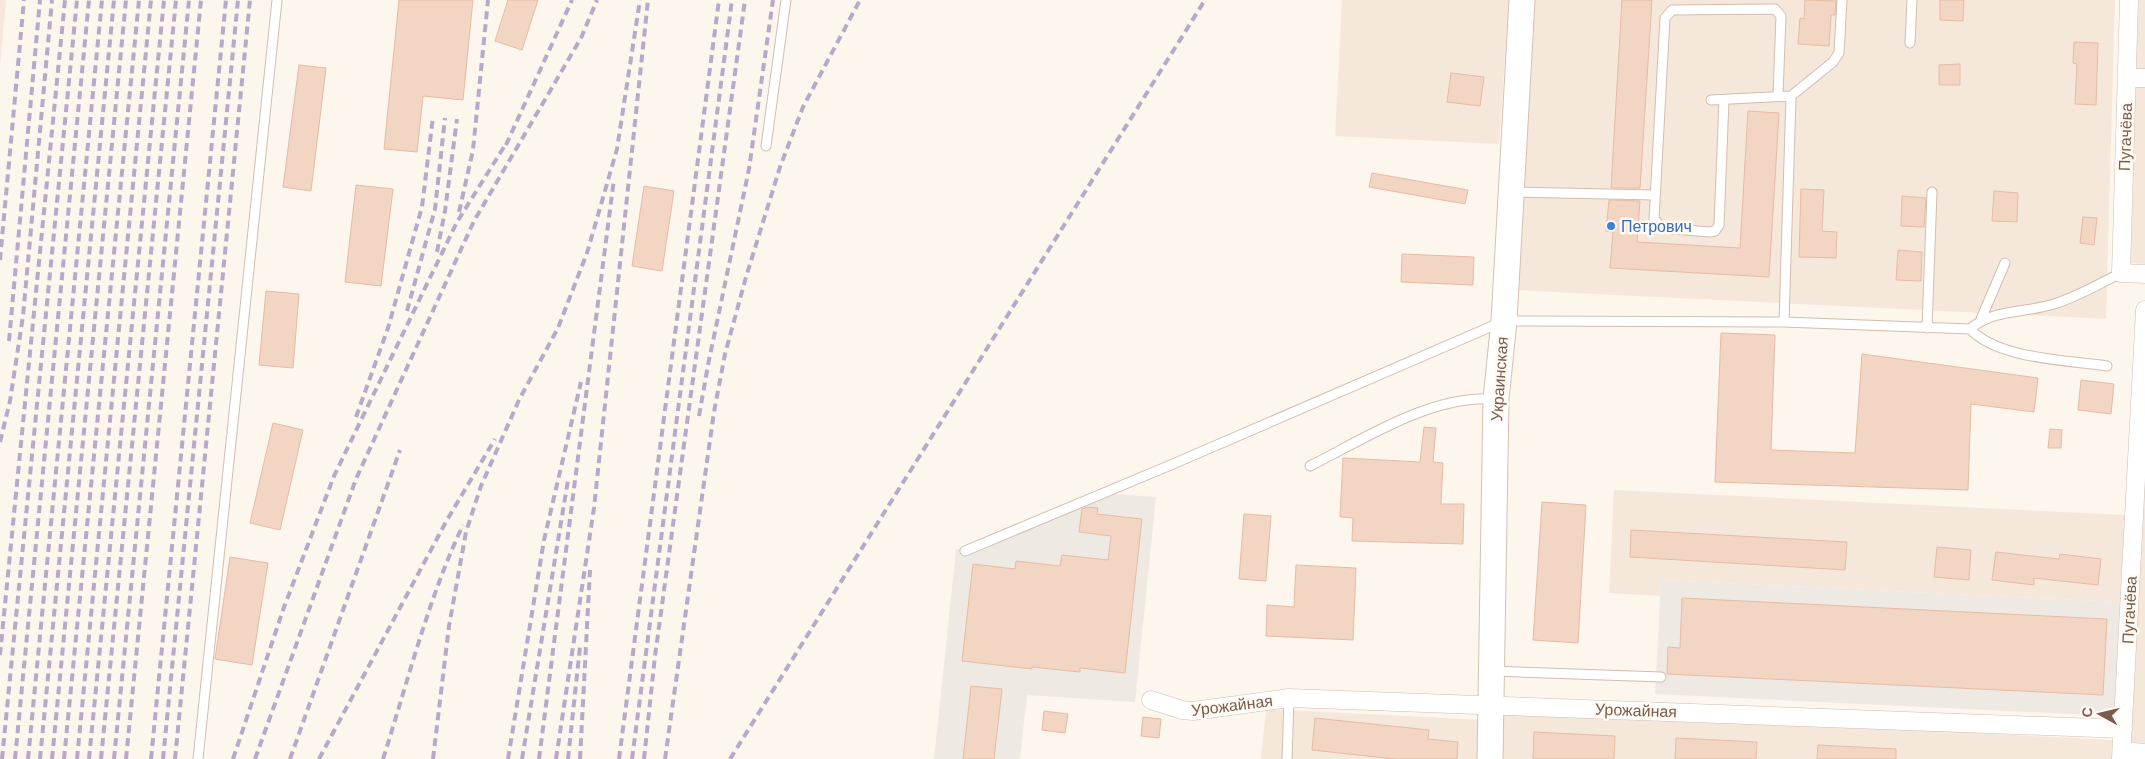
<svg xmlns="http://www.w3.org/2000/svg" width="2145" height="759" viewBox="0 0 2145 759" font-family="'DM Sans',sans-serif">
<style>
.residential{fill:#f5e8da}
.industrial{fill:#efe9e4}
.building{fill:#f3d5c3;stroke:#e6bba3}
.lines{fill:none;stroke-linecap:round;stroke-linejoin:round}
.lane-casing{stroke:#d1beb0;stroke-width:11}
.street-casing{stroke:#d1beb0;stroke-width:19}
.secondary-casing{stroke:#d6c0b0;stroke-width:27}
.lane{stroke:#fff;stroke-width:9}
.street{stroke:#fff;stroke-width:18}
.secondary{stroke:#fff;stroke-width:25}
.rail{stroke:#b9a8c9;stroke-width:4;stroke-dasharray:8 5;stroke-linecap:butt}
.shop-dot{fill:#3f7fe0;stroke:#fffaf3;stroke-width:2}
.labels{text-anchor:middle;stroke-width:5;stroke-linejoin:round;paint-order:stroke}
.street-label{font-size:16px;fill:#7a5c4d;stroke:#fffaf3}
.shop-label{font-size:16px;fill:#366cbe;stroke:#fffaf3;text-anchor:start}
</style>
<rect width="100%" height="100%" fill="#fdf6ec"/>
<!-- residential -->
<path class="residential" d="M0 0H6L0 65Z
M1342 0H1509L1499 144 1335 136Z
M1533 0H2115L2106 319 1516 290Z
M2137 0H2145V72L2133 71Z
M2132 84 2145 85V264L2128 263Z
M2145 462V743L2130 742Z
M1614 490 2125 515 2120 602 1661 580 1660 596 1609 593Z
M1266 709 1484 720 1483 759H1261Z
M1501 709 2113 740 2112 759H1500Z"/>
<!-- industrial -->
<path class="industrial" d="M1114 484V494L1156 497 1135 702 1027 695 1020 759H934L956 550Z
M1661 580 2120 602 2115 716 1655 694Z"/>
<!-- building -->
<path class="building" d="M399 0H473L463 100 423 96 417 152 384 149Z
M508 0H538L522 50 495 41Z
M1622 0H1652L1640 188H1611Z
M1805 0 1836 1 1835 15H1831L1829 46 1798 44 1800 18 1804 19Z
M1940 0H1964L1963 21 1940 20Z
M2074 42 2098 43 2096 105 2075 104 2077 64 2073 63Z
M1960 64V85H1939V65Z
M299 65 326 68 311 191 283 187Z
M1451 73 1484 77 1480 106 1447 102Z
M1748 111 1779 113 1769 277 1610 268 1613 232 1606 231 1609 200 1640 201 1637 242 1740 248Z
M1372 173 1468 190 1465 204 1369 187Z
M356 185 393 189 381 286 345 282Z
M644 186 674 191 662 271 632 266Z
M1801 189 1824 190 1822 231 1837 232 1836 258 1799 257Z
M1994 191 2018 193 2017 222 1992 221Z
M1902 196 1926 198 1924 227 1901 226Z
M2083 217 2097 218 2094 245 2080 243Z
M1898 250 1922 252 1921 281 1896 280Z
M1402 254 1474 257 1473 285 1401 282Z
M266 291 299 294 293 368 259 365Z
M1721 333 1775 335 1771 450 1855 453 1862 354 2038 378 2034 412 1971 404 1968 490 1715 482Z
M2081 380 2114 384 2111 414 2078 410Z
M273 423 303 430 280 530 250 523Z
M1424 427 1436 428 1433 462 1443 463 1441 504H1464L1463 544 1352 541 1353 518 1340 517 1343 458 1420 462Z
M2050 429 2062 430 2061 448H2048Z
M1542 502 1586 505 1578 643 1533 640Z
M1087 507 1098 508 1097 514 1142 519 1125 673 1080 668V672L1032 667V669L962 661 973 564 1015 569 1016 561 1060 566 1062 555 1108 560 1111 536 1079 532 1082 509Z
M1244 514 1271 516 1266 581 1239 579Z
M1631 530 1847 542 1845 570 1630 557Z
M1937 547 1971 550 1969 580 1934 577Z
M1996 552 2059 559 2060 554 2101 559 2098 585 2034 578V585L1992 580Z
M230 557 268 563 252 665 215 659Z
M1296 565 1356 568 1353 640 1266 636 1267 605 1294 607Z
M1682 598 2107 619 2103 695 1667 674 1668 647 1680 648Z
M971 686 1002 689 994 759H963Z
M1044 711 1068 714 1065 733 1042 730Z
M1143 717 1161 719 1159 738 1141 736Z
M1315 718 1429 730 1428 739 1458 742 1457 759H1395L1312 750Z
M1534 732 1615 736 1614 759H1533Z
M1676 738 1757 742 1756 759H1675Z
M1818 745 1896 749V759H1817Z"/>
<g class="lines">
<!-- lane casing -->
<g class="lane-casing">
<path id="lane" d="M1910 43 1912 0
M1791 96 1833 62 1839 53 1842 0
M1724 100 1719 225 1715 231 1710 232 1662 228 1654 219 1665 18 1672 10 1775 9 1781 16 1778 95
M766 146 786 0
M1513 192 1655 195
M1981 319 2005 263
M1784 322 1970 329C1998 359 2067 360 2107 366
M1927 328 1932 192
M1970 329C1993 309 2025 313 2054 304 2077 297 2099 284 2121 273
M1310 466C1364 439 1431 395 1493 399
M965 551 1173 464 1504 321 1784 322 1791 96 1711 100
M1492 671 1661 677
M198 759 277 0
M1287 759 1289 698"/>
</g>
<!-- street casing -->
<g class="street-casing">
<path id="street" d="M2129 0 2121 273 2145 274
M2127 78H2145
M1151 700 1182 710 1193 711 1289 698 2123 729
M2122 751 2145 753
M2121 759 2145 310"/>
</g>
<!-- secondary casing -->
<g class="secondary-casing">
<path id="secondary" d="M1490 759 1496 399 1504 321 1522 0"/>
</g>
<!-- lane -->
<use href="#lane" class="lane"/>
<!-- street -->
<use href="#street" class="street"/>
<!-- secondary -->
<use href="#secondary" class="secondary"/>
<!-- rail -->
<path class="rail" d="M506 145 572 0
M459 212 473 150 488 0
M437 252 445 211 457 119
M0 260 24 0
M407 311 435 209 445 118
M9 341 40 0
M699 416 708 365 749 169 773 0
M356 417 388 328 422 207 433 117
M0 442 10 401 23 316 52 0
M0 655 65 0
M2 759 77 0
M15 759 89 0
M28 759 102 0
M40 759 114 0
M52 759 126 0
M64 759 139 0
M77 759 151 0
M89 759 164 0
M101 759 176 0
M114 759 189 0
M126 759 201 0
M151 759 226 0
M163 759 238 0
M175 759 250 0
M233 759 283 610 334 476 457 222 509 139
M255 759 356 479 474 221 581 38 597 0
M290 759 400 450
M319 759 447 520 495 439
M383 759C408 681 428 599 463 525
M433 759 449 626 466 532 481 486 519 400 558 328 587 253 617 149 640 0
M508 759 544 540 581 382
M522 759 568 480
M539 759 614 179
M556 759 594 508 648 0
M568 759 580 647
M580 759 590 570
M619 759 719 0
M632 759 732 0
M644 759 655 656 745 0
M665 759 714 412 725 354 746 277 780 167 803 107 860 0
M730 759 1205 0"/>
</g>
<!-- markers -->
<circle class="shop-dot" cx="1611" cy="226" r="5"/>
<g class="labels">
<!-- street labels -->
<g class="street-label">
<text transform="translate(2125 137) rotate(-88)" y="6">Пугачёва</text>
<text transform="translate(1499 379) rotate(-86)" y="6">Украинская</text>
<text transform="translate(2129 610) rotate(-87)" y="6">Пугачёва</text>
<text transform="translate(1232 705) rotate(-7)" y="6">Урожайная</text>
<text transform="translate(1636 710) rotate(2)" y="6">Урожайная</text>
</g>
<!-- shop labels -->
<g class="shop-label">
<text x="1621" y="232">Петрович</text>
</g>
</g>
<!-- north arrow -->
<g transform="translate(2100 714) rotate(278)" stroke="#fffaf3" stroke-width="4" paint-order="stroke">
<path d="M0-4L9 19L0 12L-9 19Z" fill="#7a5c4d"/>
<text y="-8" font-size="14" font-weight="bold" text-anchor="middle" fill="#7a5c4d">С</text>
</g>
</svg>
